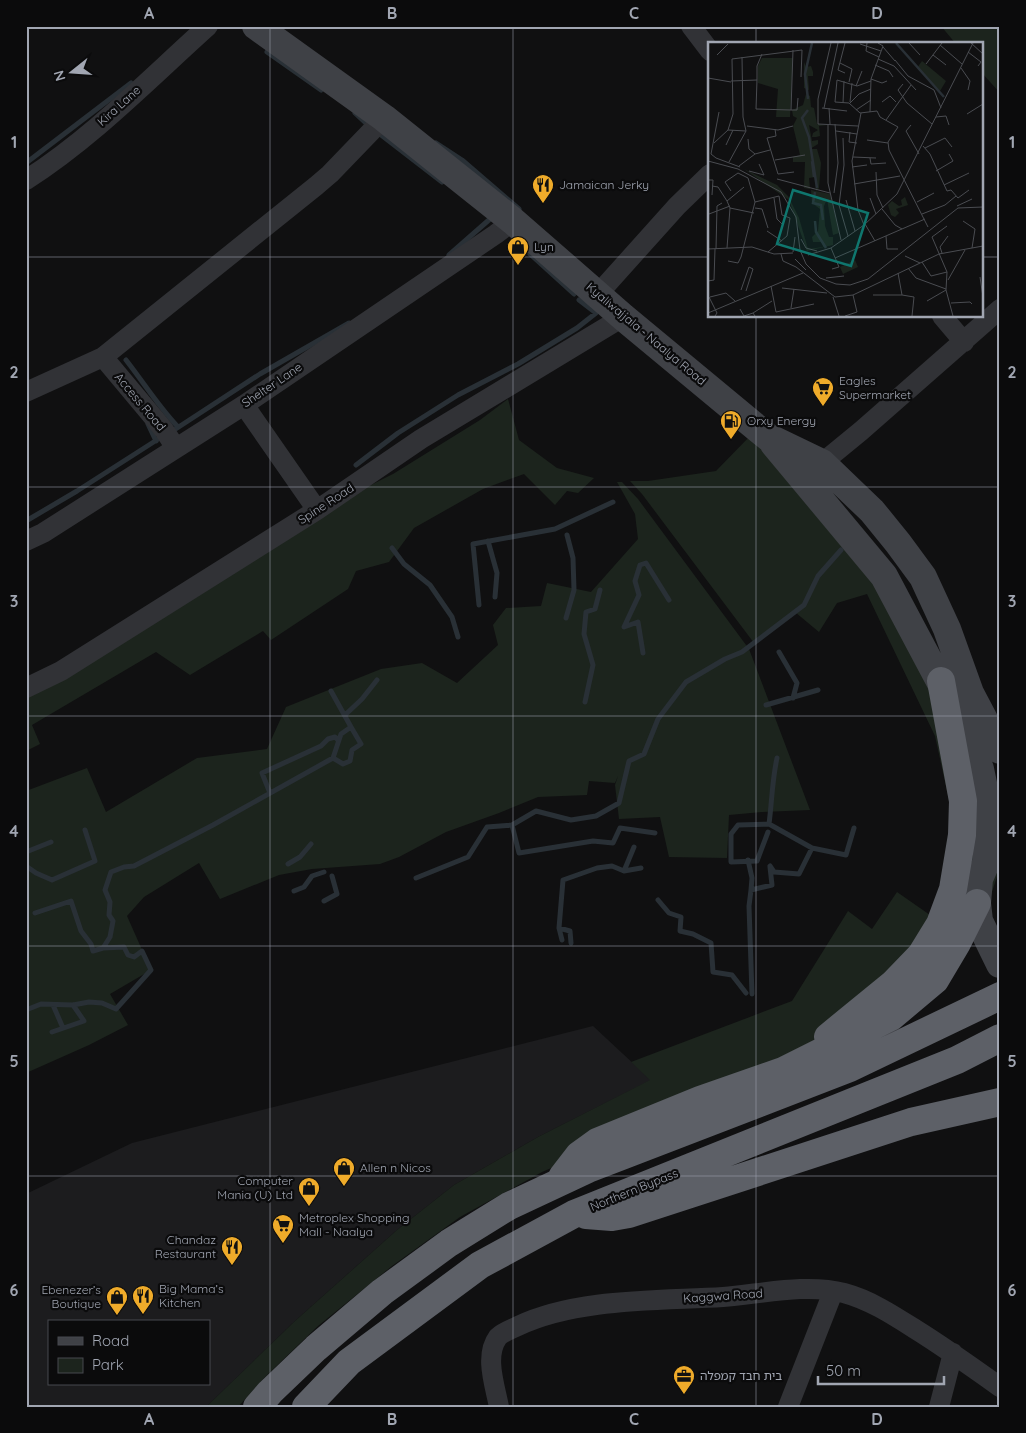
<svg xmlns="http://www.w3.org/2000/svg" width="1026" height="1433" viewBox="0 0 1026 1433" font-family="Quicksand,'Noto Sans Hebrew',sans-serif">
<style>
.built{fill:#1c1c1e;fill-rule:evenodd}
.green{fill:#1c241d}
.lines{fill:none;stroke-linecap:round;stroke-linejoin:round}
.stream{stroke:#293036;stroke-width:5}
.street{stroke:#313236;stroke-width:20}
.secondary{stroke:#3f4146;stroke-width:28}
.highway{stroke:#5d6067;stroke-width:28}
.grid{fill:none;stroke:#a1a6b2;stroke-width:1;stroke-opacity:0.55}
.labels{text-anchor:middle;stroke-width:4.5;stroke-linejoin:round;paint-order:stroke}
.street-label{font-size:12px;fill:#a1a6b2;stroke:#0b0b0c}
.poi-label{font-size:12px;fill:#a1a6b2;stroke:#0b0b0c;text-anchor:start}
.inset-river{fill:none;stroke:#293036;stroke-width:2.5}
.inset-road{fill:none;stroke:#4a4c51;stroke-width:1}
.view{fill:#0f766e;fill-opacity:0.15;stroke:#0f766e;stroke-width:2.5}
.inset-edge{fill:none;stroke:#a1a6b2;stroke-width:2.5}
.neatline{fill:none;stroke:#a1a6b2;stroke-width:2}
.grid-label{font-size:16px;text-anchor:middle;font-weight:bold;fill:#a1a6b2}
</style>
<rect width="100%" height="100%" fill="#101011"/>
<!-- built -->
<path class="built" d="M593 1026 651 1080 538 1137 454 1185 397 1230 295 1321 206 1407H26V1194L132 1143ZM49 1322H209V1384H49Z"/>
<!-- green -->
<path class="green" d="M941 26H1000V93L982 73V44H956Z
M508 399 519 440 557 468 594 478 578 493 567 491 555 505 524 474 483 489 414 528 389 562 356 571 348 589 271 640 263 631 190 675 156 652 32 725 40 744 26 751V693L323 509 393 474 480 420Z
M752 434 910 605 1000 867 990 898 949 979 604 1145 542 1172 460 1217 392 1266 318 1326 264 1378 238 1407H206L295 1321 397 1230 454 1185 538 1137 650 1080 631 1062 792 1001 848 911 872 929 897 892 930 915 953 859 952 814 935 736 867 594 837 603 819 632 795 612 754 643 642 494 630 481H648L716 471Z
M617 482H622L638 499 749 649 810 810 762 812 729 815 727 858 669 857 660 817 619 819 615 785 618 776 615 783 589 781 587 795 538 797 499 813 446 832 399 857 380 864 312 869 279 875 220 899 199 863 144 897 127 916 151 970 110 994 128 1025 89 1045 26 1073V826L29 825 26 812V791L87 768 106 812 197 758 267 749 286 707 381 669 422 663 457 683 498 645 493 625 506 608 541 606 547 583 591 592 638 539 635 514Z"/>
<g class="lines">
<!-- stream -->
<path class="stream" d="M267 52 321 90
M355 113 369 126
M376 131 442 182
M436 143 462 160 519 209
M26 163 131 83
M530 254 574 294
M449 255 490 219
M126 360C144 383 158 406 178 427
M148 424 156 441
M171 432 260 374 349 323
M356 465 398 433 458 395 518 364 577 328 596 313 579 300
M26 521 77 491 163 436
M488 541 497 573 495 597
M392 548 404 564 430 585 452 617 458 637
M479 605 473 544 555 529 613 502
M566 618 574 590 573 558 567 535
M779 652 797 683 793 698
M643 653 638 622 624 627 639 595 635 581 640 565 646 563 669 600
M331 691 351 727
M585 702 593 665 584 634 586 612 595 609 600 590
M766 705 818 690
M345 715 362 699 377 680
M270 793 262 773 321 746 328 739 335 737 338 740
M769 824C772 801 772 781 777 758
M512 825 519 853 593 841 613 843 620 828 655 833
M768 832 757 861 731 862V834L738 825 769 824 812 848 846 855 854 828
M26 852 51 842
M748 860 752 878 751 890
M288 864 300 857 311 844
M26 866 36 873 52 880 95 861 85 830
M770 866 774 872 799 874 812 848
M624 871 634 847
M416 878 468 857 487 827 512 825 536 811 571 820 596 816 619 803 629 761 644 754 658 719 686 682 725 659 742 652 804 605 818 576 841 550
M294 891 304 887 312 876 324 872
M658 900 669 913 681 917 680 931 693 934 711 943 713 972 732 975 746 993
M324 901 337 894 332 876
M35 913 71 901 81 931 91 944 93 951 103 948
M559 928 570 931 571 943
M562 940 559 928 563 880 597 868 612 866 624 871 641 868
M752 994 749 906 751 890 772 885 770 867
M53 1005 63 1028
M26 1010 41 1004 73 1005 89 1002 102 1003 116 1009 151 970 142 951 134 957 128 955 124 947 103 948 110 937 113 921 109 915 110 902 105 890 111 872 124 867 134 866 213 825 333 758 343 764 350 761 352 750 361 744 351 727 341 734 333 758
M52 1032 84 1021 73 1005"/>
<!-- street -->
<path class="street" d="M691 26 710 51
M26 180C93 137 149 79 208 26
M598 294 677 206 710 174
M942 316 964 342
M103 357 164 430 176 448
M26 392 103 357 316 186 330 174 384 118
M244 405 317 510
M822 463 861 431 1000 309
M26 541 43 533 244 405 496 234 513 221
M26 688 61 671 317 510 421 439 623 317
M499 1407C495 1385 484 1356 498 1337 503 1332 512 1329 518 1326 577 1298 658 1301 723 1297 761 1294 807 1283 844 1293 870 1300 893 1315 915 1329 944 1347 972 1367 1000 1387
M788 1407 833 1292
M939 1407 953 1353"/>
<!-- secondary -->
<path class="secondary" d="M256 26 384 118 459 178 513 221 623 317 758 429 768 437 822 463 872 511 898 543 923 577 947 629 970 693 1000 750
M774 444 884 576 961 721 980 769 989 812 986 863
M1000 851 986 863 979 879 977 903 979 921 1000 964"/>
<!-- highway -->
<path class="highway" d="M828 1037 894 983 921 955 940 924 953 889 962 835 963 801 941 681
M562 1177 579 1155 597 1142 700 1100 783 1071 891 1017 935 980 957 943 977 903
M586 1215 612 1217 629 1214 911 1122 1000 1102
M257 1407 270 1392 316 1348 382 1292 449 1243 509 1206 588 1169 850 1068 1000 996
M306 1407 349 1362 480 1265 574 1214 957 1060 1000 1038"/>
</g>
<!-- grid -->
<path class="grid" d="M270 26V1407M513 26V1407M756 26V44M26 257H710M982 257H1000M756 316V1407M26 487H1000M26 716H1000M26 946H1000M26 1176H1000"/>
<!-- icons -->
<defs>
<g id="restaurant-pin" transform="scale(1.125)"><path d="M0 17L-7.5 6A9.5 9.5 0 1 1 7.5 6Z" fill="#efab2a" stroke="#0b0b0c"/><path d="M-5-6h1v4h1v-4h1v4h1v-4h1v5L-1.5 .5V6h-2V.5L-5-1ZM5-6V6H3V1.5H1.5Q1.5-4 5-6Z" fill="#111"/></g>
<g id="shop-pin" transform="scale(1.125)"><path d="M0 17L-7.5 6A9.5 9.5 0 1 1 7.5 6Z" fill="#efab2a" stroke="#0b0b0c"/><path d="M-5-2.5h2.3a2.7 3.5 0 0 1 5.4 0H5L5.5 6h-11ZM-1.5-2.5h3a1.5 2.3 0 0 0-3 0Z" fill="#111"/></g>
<g id="supermarket-pin" transform="scale(1.125)"><path d="M0 17L-7.5 6A9.5 9.5 0 1 1 7.5 6Z" fill="#efab2a" stroke="#0b0b0c"/><path d="M-6-5.5h2.5l.6 2H6L4.5 2H-2.5L-4.4-4H-6ZM-1.5 3.2a1.3 1.3 0 1 0 .1 0ZM3 3.2a1.3 1.3 0 1 0 .1 0Z" fill="#111"/></g>
<g id="fuel-pin" transform="scale(1.125)"><path d="M0 17L-7.5 6A9.5 9.5 0 1 1 7.5 6Z" fill="#efab2a" stroke="#0b0b0c"/><path d="M-5.5-6h7V0h2V4h1.3V-2.5L3-4.5l.8-.8L6-3V5H2.5V1h-1V6h-7ZM-4.2-4.7v3.2H.2V-4.7Z" fill="#111"/></g>
<g id="office-pin" transform="scale(1.125)"><path d="M0 17L-7.5 6A9.5 9.5 0 1 1 7.5 6Z" fill="#efab2a" stroke="#0b0b0c"/><path d="M-6-3h4V-5.5h4V-3h4V5H-6ZM-1-4.5V-3h2v-1.5ZM-6 0V1H6V0Z" fill="#111"/></g>
</defs>
<g fill-rule="evenodd">
<use href="#restaurant-pin" x="543" y="185"/>
<use href="#shop-pin" x="518" y="247"/>
<use href="#supermarket-pin" x="823" y="388"/>
<use href="#fuel-pin" x="731" y="421"/>
<use href="#shop-pin" x="344" y="1168"/>
<use href="#shop-pin" x="309" y="1188"/>
<use href="#supermarket-pin" x="283" y="1225"/>
<use href="#restaurant-pin" x="232" y="1247"/>
<use href="#restaurant-pin" x="143" y="1296"/>
<use href="#shop-pin" x="117" y="1297"/>
<use href="#office-pin" x="684" y="1376"/>
</g>
<g class="labels">
<!-- street labels -->
<g class="street-label">
<text transform="translate(119 106) rotate(-42)" y="4">Kira Lane</text>
<text transform="translate(646 334) rotate(40)" y="4">Kyaliwajjala - Naalya Road</text>
<text transform="translate(272 385) rotate(-34)" y="4">Shelter Lane</text>
<text transform="translate(140 402) rotate(50)" y="4">Access Road</text>
<text transform="translate(326 504) rotate(-33)" y="4">Spine Road</text>
<text transform="translate(634 1190) rotate(-22)" y="4">Northern Bypass</text>
<text transform="translate(723 1296) rotate(-4)" y="4">Kaggwa Road</text>
</g>
<!-- poi labels -->
<g class="poi-label">
<text x="559" y="189">Jamaican Jerky</text>
<text x="534" y="251">Lyn</text>
<text x="839" y="385">Eagles<tspan x="839" dy="14">Supermarket</tspan></text>
<text x="747" y="425">Orxy Energy</text>
<text x="360" y="1172">Allen n Nicos</text>
<text x="293" y="1185" text-anchor="end">Computer<tspan x="293" dy="14">Mania (U) Ltd</tspan></text>
<text x="299" y="1222">Metroplex Shopping<tspan x="299" dy="14">Mall - Naalya</tspan></text>
<text x="216" y="1244" text-anchor="end">Chandaz<tspan x="216" dy="14">Restaurant</tspan></text>
<text x="159" y="1293">Big Mama’s<tspan x="159" dy="14">Kitchen</tspan></text>
<text x="101" y="1294" text-anchor="end">Ebenezer’s<tspan x="101" dy="14">Boutique</tspan></text>
<text x="700" y="1380">בית חבד קמפלה</text>
</g>
</g>
<!-- overview -->
<g transform="translate(708 42)">
<rect width="275" height="275" fill="#101011"/>
<path d="M54 16H85L82 75H68L70 47 50 41V24ZM214 19 238 39 232 49 209 26ZM96 20 98 25 103 24 105 30V34H100L101 48 96 46ZM98 52 102 54 103 65 106 66 109 82 119 83 111 84 112 94 108 95H104L105 91 110 88 101 83 104 99 110 98V102L102 107H109L113 121 111 146 108 149 107 135 101 136 102 147 96 146 97 120H85V115L92 113 85 84 89 76 85 74 84 68 95 63ZM36 127 69 143 80 154 91 176 100 207 115 205 114 200H105L104 195 110 189 112 167 104 161 103 148 122 152 131 191 125 193 119 157 116 164 117 184 121 195H125V203L99 209 81 158ZM197 155 200 163 188 167 191 171 187 175 183 173 180 163 184 159 191 164 194 163 193 158ZM147 218 150 225 135 232 132 225Z" fill="#1c241d"/>
<path class="inset-river" d="M188 1 236 55M100 57 97 32 104 1M100 68 94 76 101 95 109 146M104 119 106 135M107 150 105 161 113 163 115 178M107 179 108 190 118 206"/>
<path class="inset-road" d="M123 1 110 57V82L150 84M159 1 158 9 171 15M201 1 212 13M263 1 275 12M152 2 173 9M232 3 254 22M175 5 187 19M260 10 273 20 270 24M9 13 20 2M225 13 238 23M34 15 35 75M170 17 186 24 208 48M187 18 200 34 226 48 233 66M132 21 144 27 141 40M218 22 234 1M167 23 181 29 185 35M253 26 262 39 260 48M137 31 130 28 137 1M0 36 23 40M163 37 174 41 179 39M49 38V24L54 12M23 39 49 38 48 67 83 68 85 8M163 39 149 44 129 38 127 60 141 61 152 71 169 69 172 75 190 85 180 100 181 108 220 185M195 42 190 48 199 61 224 82M148 44 154 29M142 60 144 41M174 60 182 54 188 60M135 61 136 39M142 61 151 52 163 47M114 66 139 69M116 66 130 1M121 66 122 82M83 68H89L90 56M148 68 163 58M162 70 163 37 175 4 170 1M153 71 144 119 150 168 156 183M259 72 275 62M228 75 238 74 241 83M178 78 203 43M120 83V141L133 198M203 83 198 89 211 112M39 84 70 88 85 84M67 87 68 94 59 96 70 132 86 130M20 88 38 89M128 89 149 92M142 90 141 100 149 101M135 96 136 123 131 163 140 194M40 97 41 107 47 112M159 98 180 101M6 101 20 88 25 72 24 17 94 8 93 35M18 103 25 88M215 104 222 112 239 149 243 148 250 156 261 148M217 106 237 96 244 105M145 115 168 116M8 116 32 125M8 116 3 112 11 70M162 116 163 122 178 121M67 118 97 113M0 119 30 127 73 150 88 175 92 208 98 222 112 236 128 242 142 243 160 237 250 166 275 165M21 120 38 89 35 75M31 124 47 112 62 108M144 125 159 123M41 129 56 133 51 122M228 129 245 119 241 112M168 130 169 153 175 166M69 137 122 151M0 138H5L4 153M146 142 192 134M236 143 261 131M4 144 10 145 19 159M126 151 130 121 127 82M66 156 69 177 74 182M162 156 168 172M138 158 147 189M47 160 71 154 74 173 82 176 79 194 60 210M209 160 226 151M249 164 264 157M22 166 46 171M47 166 54 167 60 186M0 167V198M174 167 187 183 194 187M1 172 22 164M214 172 237 163 248 154M255 179 267 187 264 206M157 182 167 199M239 184 224 195 239 230 238 248 245 274M59 189 74 199M178 194 179 207H190M93 197 98 206 109 209M19 206 22 166 19 159 36 145M123 206 131 225 124 227M0 207 44 205 66 212 85 211M8 207 9 164 14 161M85 210 87 195M234 211 232 205 240 194M73 212 75 219 88 225 127 255 145 253 231 212 275 204M100 213 123 206 156 183 189 152 265 1M197 214 212 221M127 216 217 177M87 217 98 228M20 219 30 221 33 215 47 160 40 136 30 131 17 140 23 149M214 220 223 234 239 230M200 226 208 236 238 247M190 231 194 253 206 255 204 274M272 235 275 255M118 236 136 234M240 238 257 208M0 239 6 238 7 207M63 244 68 270M74 246 119 251M33 248 41 225 45 227 38 249M165 253H194M1 255 9 271 7 274M2 255 18 251 27 259M125 255 131 274M219 259 238 248M243 261 262 260 264 262M83 266 86 247M32 267 36 274 45 271 47 274M68 270 106 262M0 271 95 231M45 271 64 259M137 274 149 270 145 253"/>
<path class="view" d="M85 148 160 171 143 224 69 202Z"/>
<rect width="275" height="275" class="inset-edge"/>
</g>
<!-- border -->
<rect width="1026" height="1433" fill="none" stroke="#0b0b0c" stroke-width="55"/>
<!-- legend -->
<rect x="48" y="1320" width="162" height="65" fill="#0b0b0c" stroke="#47494e"/>
<rect x="58" y="1337" width="25" height="8" fill="#3f4146" stroke="#47494e"/>
<text x="92" y="1346" font-size="15" fill="#a1a6b2">Road</text>
<rect x="58" y="1358" width="25" height="15" fill="#1c241d" stroke="#47494e"/>
<text x="92" y="1370" font-size="15" fill="#a1a6b2">Park</text>
<!-- north arrow -->
<g transform="translate(72 72) rotate(253)" stroke="#0b0b0c" stroke-width="4" paint-order="stroke">
<path d="M0-4L9 19L0 12L-9 19Z" fill="#a1a6b2"/>
<text y="-8" font-size="14" font-weight="bold" text-anchor="middle" fill="#a1a6b2">N</text>
</g>
<!-- scale -->
<path d="M818 1376v8h126v-8" fill="none" stroke="#a1a6b2" stroke-width="2.5"/>
<text x="826" y="1376" font-size="15" fill="#a1a6b2" stroke="#0b0b0c" stroke-width="4" paint-order="stroke">50 m</text>
<rect x="28" y="28" width="970" height="1378" class="neatline"/>
<g class="grid-label">
<text x="149" y="19">A</text>
<text x="392" y="19">B</text>
<text x="634" y="19">C</text>
<text x="877" y="19">D</text>
<text x="14" y="148">1</text>
<text x="1012" y="148">1</text>
<text x="14" y="378">2</text>
<text x="1012" y="378">2</text>
<text x="14" y="607">3</text>
<text x="1012" y="607">3</text>
<text x="14" y="837">4</text>
<text x="1012" y="837">4</text>
<text x="14" y="1067">5</text>
<text x="1012" y="1067">5</text>
<text x="14" y="1296">6</text>
<text x="1012" y="1296">6</text>
<text x="149" y="1425">A</text>
<text x="392" y="1425">B</text>
<text x="634" y="1425">C</text>
<text x="877" y="1425">D</text>
</g>
</svg>
